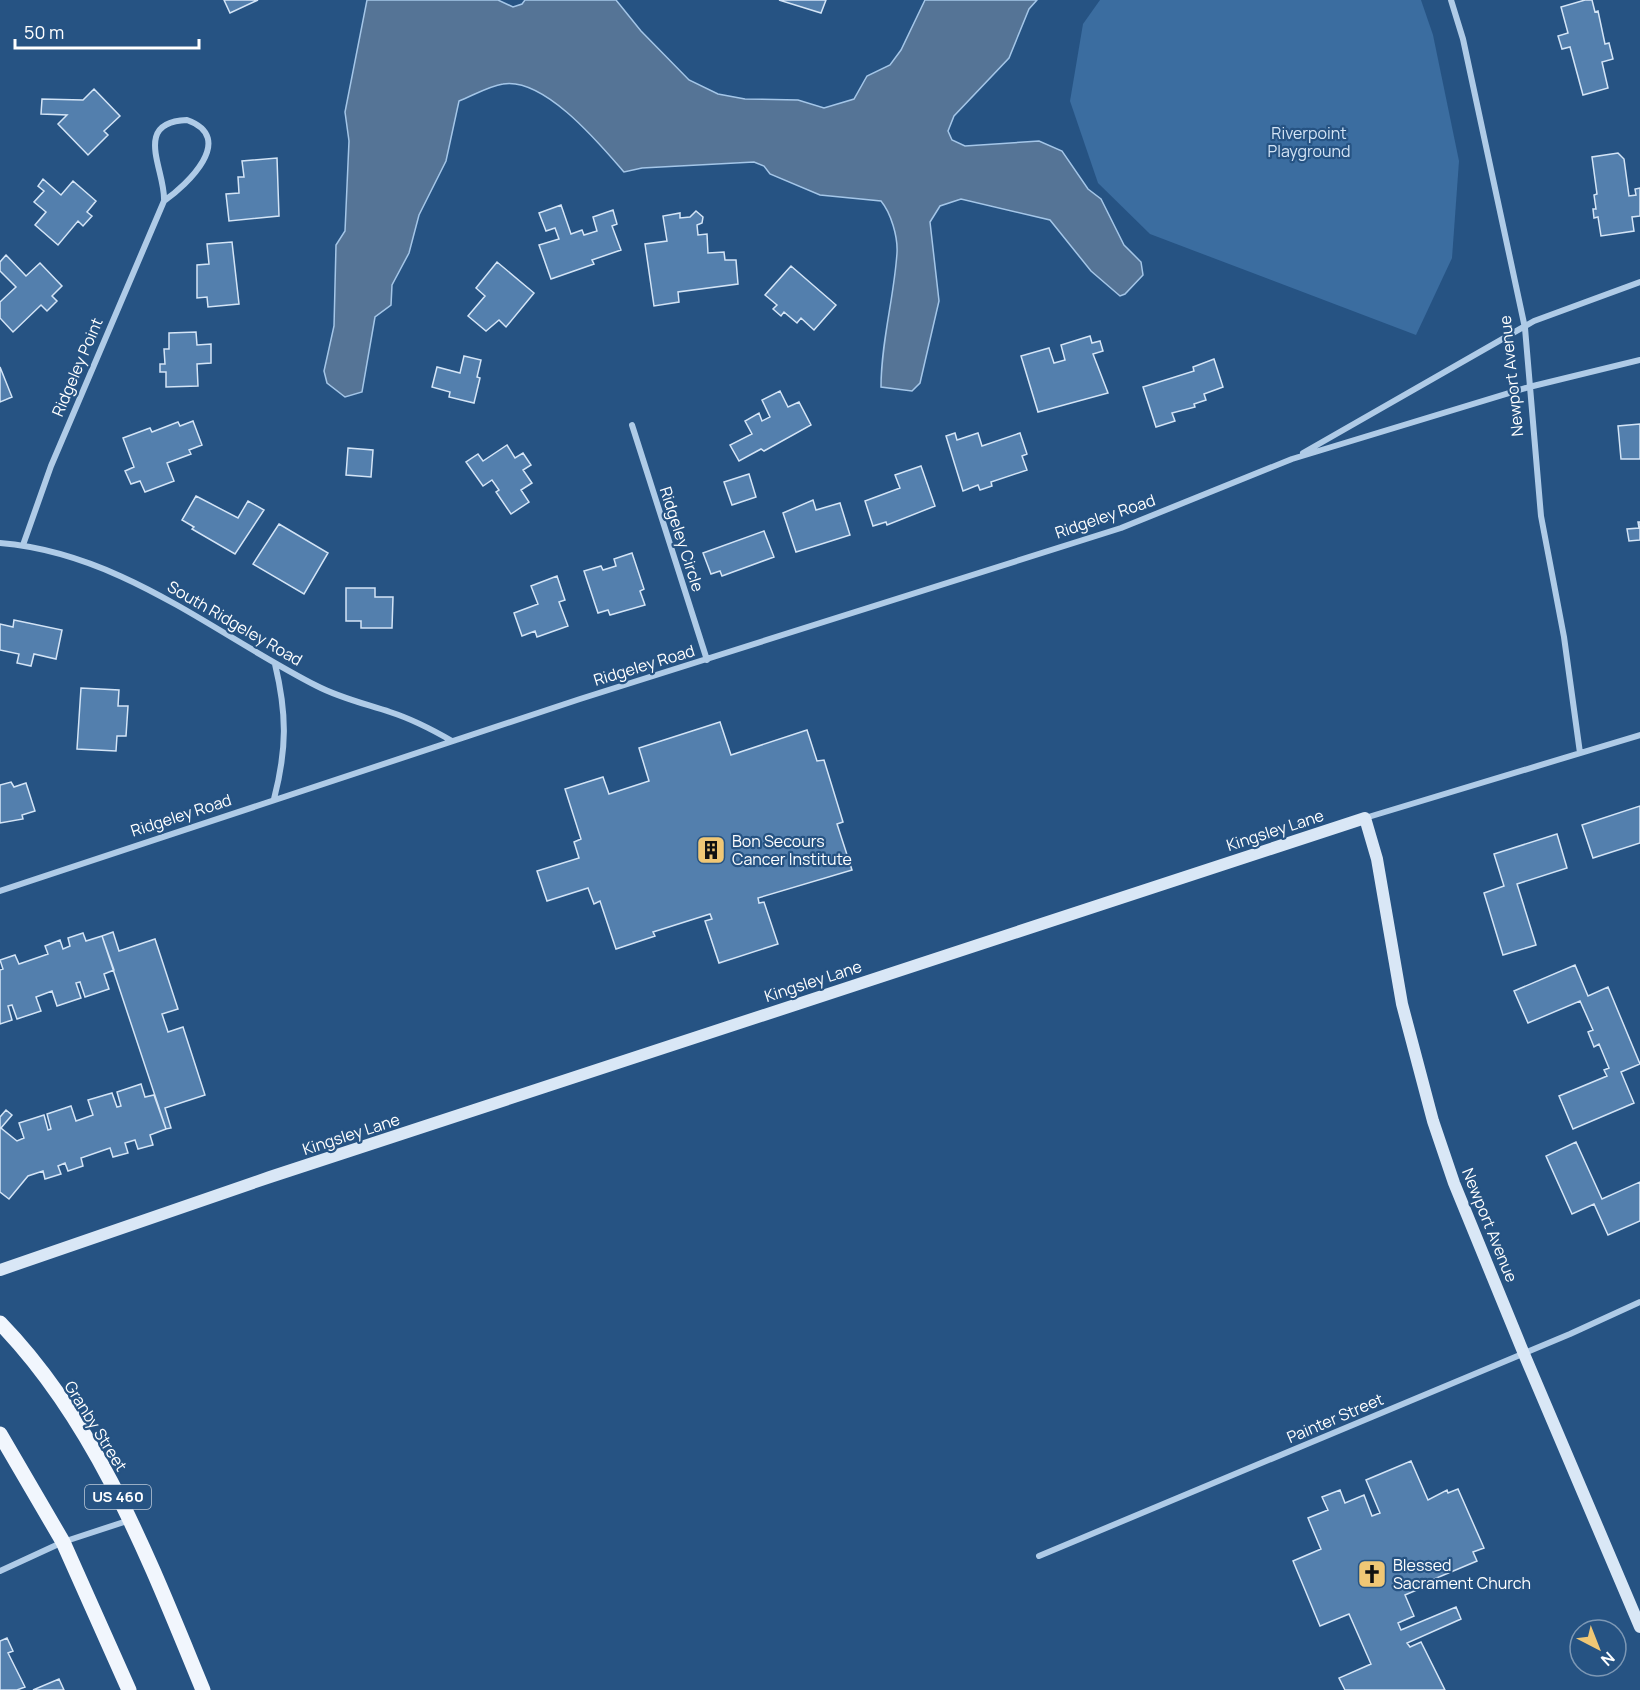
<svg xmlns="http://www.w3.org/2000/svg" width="1640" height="1690" viewBox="0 0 1640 1690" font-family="Manrope,sans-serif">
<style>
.green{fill:#3b6da0}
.water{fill:#557496;stroke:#a4c6e8;stroke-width:1.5}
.building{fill:#537fad;stroke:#d3e4f6;stroke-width:1.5}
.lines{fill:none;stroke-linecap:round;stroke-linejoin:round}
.street{stroke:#afcbe7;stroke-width:6}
.secondary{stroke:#d9e7f6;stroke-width:12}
.primary{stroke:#f1f6fd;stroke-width:15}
.labels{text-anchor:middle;stroke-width:4.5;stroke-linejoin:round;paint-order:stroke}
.shield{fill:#265383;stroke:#becbda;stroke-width:1.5}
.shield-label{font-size:15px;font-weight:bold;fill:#fff}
.park-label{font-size:16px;fill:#d3e4f6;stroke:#265383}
.street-label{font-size:16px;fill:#fff;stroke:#265383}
.poi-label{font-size:16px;fill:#fff;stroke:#265383;text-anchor:start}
</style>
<rect width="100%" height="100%" fill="#265383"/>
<!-- green -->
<path class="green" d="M1100 0H1421L1433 35 1459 161 1452 258 1416 335 1150 234 1098 183 1070 101 1083 24Z"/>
<!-- water -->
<path class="water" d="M367 0H498L513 7 522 4 525 0H616L641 31 689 80 718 94 745 99 798 100 824 108 854 99 867 76 890 65 901 50 925 0H1037L1029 9 1009 58 954 116 948 131 952 140 965 146 1039 141 1062 151 1088 189 1101 199 1124 245 1141 262 1143 275 1125 294 1120 296 1091 271 1050 220 961 199 940 206 930 222 939 301 920 383 912 391 881 387C881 342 894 298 897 253 898 237 891 213 881 201L820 195 770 174 764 166 754 162 642 168 624 172C599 143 544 77 503 84 489 86 472 96 459 101L446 161 419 215 409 253 392 285 391 305 375 317 362 392 345 397 327 383 324 371 334 326 336 245 345 231 349 141 345 112Z"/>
<!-- building -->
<path class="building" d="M224 0H258L230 13Z
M779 0H826L821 13Z
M1585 0H1592L1595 12 1598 11 1605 44 1609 43 1613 59 1602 62 1608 88 1583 95 1570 47 1562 49 1558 36 1568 33 1561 7Z
M94 89 120 116 104 131 108 135 88 155 58 124 67 115 41 114 42 99 83 100Z
M1618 153 1624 159 1629 196 1636 195 1635 189 1640 188V216L1632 217 1634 231 1601 236 1598 217 1594 218 1593 209H1596L1594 195 1597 194 1592 157Z
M277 158 279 216 229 221 226 194 239 193 238 177H244L242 161Z
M43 179 61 195 73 181 96 201 87 212 92 216 83 226 78 221 58 245 35 225 46 212 34 202 44 191 38 186Z
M561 205 571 234 582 230 584 235 597 231 593 217 613 210 617 224 612 226 621 250 592 260 594 264 551 279 539 245 559 239 555 228 546 231 539 213Z
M696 211 703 217 702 223 697 225 698 235 707 234 708 253 724 252 725 260H736L738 284 678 292 679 302 654 306 645 244 667 241 663 216 680 213V218L690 217Z
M232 242 239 304 208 307 207 297 197 298V265L209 264 207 244Z
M6 255 26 276 40 263 62 286 52 296 57 301 47 311 41 305 13 332 0 318V302L16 287 0 271V262Z
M497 262 534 293 506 327 499 320 486 331 468 316 485 296 476 288Z
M791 266 836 305 814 330 801 318 797 323 784 312 781 316 773 309 777 305 765 295Z
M196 332 197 345 211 344V363L197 364 198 386 166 387V372H160V364H165L164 349H169V333Z
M1090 336 1092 343 1100 341 1103 351 1093 354 1108 393 1038 412 1021 356 1049 348 1054 363 1065 360 1061 345Z
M464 356 481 360 477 377 480 378 474 403 449 397 450 392 432 387 437 367 460 373Z
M1214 359 1223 387 1204 394 1206 400 1194 404 1195 407 1172 413 1175 421 1156 427 1143 387 1194 371 1193 367Z
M0 367 12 397 0 402Z
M780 391 788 407 799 402 811 425 764 451 761 449 739 461 730 445 752 434 745 421 759 413 762 421 770 417 762 400Z
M193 421 202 445 189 450 191 454 167 463 174 481 145 492 140 481 131 484 125 471 134 467 123 438 150 428 152 432 178 422 180 426Z
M1640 424V459H1621L1618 426Z
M955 433 957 440 978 433 982 446 1020 433 1027 454 1022 456 1027 470 991 482 992 486 980 490 978 485 963 491 946 436Z
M507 445 515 458 523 453 531 465 523 470 532 483 521 490 529 502 511 514 496 492 499 490 492 480 483 486 466 462 478 454 483 461Z
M348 448 373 450 371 477 346 475Z
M921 466 935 506 887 525 886 522 873 526 865 501 900 488 895 475Z
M749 474 756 497 732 505 724 482Z
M196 496 238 518 248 501 264 510 235 554 192 529 194 527 182 520Z
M813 500 816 510 840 503 850 535 796 552 783 513Z
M1638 522H1640V540L1629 541 1627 529 1639 528Z
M279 524 328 553 304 594 253 564Z
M764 531 774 557 722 576 720 571 711 574 703 553Z
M632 553 644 589 640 591 645 605 610 615 608 610 598 613 584 571 601 566 603 570 616 566 614 559Z
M557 576 565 600 559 602 568 626 537 637 535 631 522 636 514 613 538 604 531 586Z
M346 588H375V597H393L392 628H361V621H346Z
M14 620 62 630 56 659 34 654 31 666 17 663 19 654 0 650V624L13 627Z
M81 688 119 690 118 706H128L126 736H117L116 751 77 749Z
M720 722 731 755 807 730 817 761 824 760 843 822 837 824 852 870 758 898 759 903 764 902 778 944 719 963 705 921 712 919 710 914 653 932 655 936 616 949 600 901 594 904 588 888 547 901 537 871 579 858 574 842 581 839 565 789 603 777 609 794 649 781 639 748Z
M11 782 14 787 26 783 35 811 22 815 23 819 0 823V785Z
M1640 806V843L1593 858 1582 825Z
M1557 834 1567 868 1517 884 1536 945 1503 955 1484 893 1504 886 1494 854Z
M113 932 119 951 155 939 178 1009 162 1014 168 1032 183 1027 205 1095 165 1108 171 1128 166 1129 102 936Z
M83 933 86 941 102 936 114 970 104 974 109 989 85 997 80 982 76 983 81 998 57 1006 52 991 36 997 41 1011 17 1019 12 1005 8 1006 12 1020 0 1024V970L3 969 0 960 15 955 19 964 48 954 45 946 60 940 63 949 70 946 68 938Z
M1575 965 1588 996 1608 987 1640 1064 1621 1072 1634 1103 1573 1129 1559 1096 1607 1076 1604 1070 1609 1068 1599 1044 1594 1047 1588 1032 1593 1030 1580 1001 1528 1023 1514 991Z
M141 1084 145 1097 154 1095 166 1129 150 1135 153 1145 138 1149 135 1140 125 1143 128 1153 113 1157 110 1148 81 1158 83 1166 68 1171 65 1163 58 1166 61 1174 45 1179 43 1171 28 1176 9 1199 0 1192V1117L6 1110 12 1115 1 1128 17 1141 24 1138 19 1123 44 1115 48 1130 51 1129 47 1114 71 1106 76 1121 93 1115 88 1100 112 1093 117 1107 121 1106 117 1092Z
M1576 1142 1602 1199 1640 1182V1221L1608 1235 1594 1204 1572 1214 1546 1156Z
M1411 1461 1428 1500 1447 1490 1448 1493 1458 1489 1484 1548 1473 1552 1477 1561 1415 1587 1417 1590 1405 1595 1414 1616 1398 1623 1401 1630 1456 1607 1461 1619 1407 1643 1410 1647 1421 1642 1445 1690H1345L1339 1678 1371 1664 1349 1614 1320 1626 1293 1561 1321 1549 1308 1518 1328 1510 1322 1497 1340 1490 1345 1503 1364 1495 1372 1516 1380 1513 1366 1480Z
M7 1638 13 1651 8 1653 25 1687 17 1690H0V1641Z
M59 1679 64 1690H33Z"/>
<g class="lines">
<!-- street -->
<path class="street" d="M1451 0 1463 39 1525 328 1541 516 1564 637 1580 753
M187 120C237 138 187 185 164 201 166 171 131 122 187 120Z
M632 425 707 660
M1303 453 1534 321 1640 282
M0 543C121 553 213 633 317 686 340 698 366 704 390 712 412 719 433 730 452 741
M23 545 51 466 164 201
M274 799C287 749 287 714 275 664
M1365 818 1640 735
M0 891 580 699 1121 528 1292 459 1529 387 1640 360
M1039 1556 1570 1334 1640 1302
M0 1571 63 1542 130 1520"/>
<!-- secondary -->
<path class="secondary" d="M0 1270 270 1177 1365 818 1377 859 1402 1004 1433 1121 1454 1183 1524 1354 1640 1627"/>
<!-- primary -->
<path class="primary" d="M0 1323C98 1424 150 1562 203 1690
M0 1434 63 1542 129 1690"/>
</g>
<!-- icons -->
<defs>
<g id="building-square" transform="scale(1.5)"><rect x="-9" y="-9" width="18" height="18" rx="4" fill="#f0c775" stroke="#265383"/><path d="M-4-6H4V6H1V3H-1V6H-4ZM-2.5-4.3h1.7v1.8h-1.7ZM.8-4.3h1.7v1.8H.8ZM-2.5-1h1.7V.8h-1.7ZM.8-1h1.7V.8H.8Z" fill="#111"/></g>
<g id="church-square" transform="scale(1.5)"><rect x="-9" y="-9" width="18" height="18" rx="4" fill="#f0c775" stroke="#265383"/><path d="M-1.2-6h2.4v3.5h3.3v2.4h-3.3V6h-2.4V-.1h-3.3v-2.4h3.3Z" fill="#111"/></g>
</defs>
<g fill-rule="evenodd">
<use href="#building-square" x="711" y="850"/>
<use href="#church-square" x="1372" y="1574"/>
</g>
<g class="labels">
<!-- shield labels -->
<rect class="shield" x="85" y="1485" width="66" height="24" rx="4.5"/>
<g class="shield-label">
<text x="118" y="1502">US 460</text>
</g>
<!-- park labels -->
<g class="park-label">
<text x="1309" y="139">Riverpoint<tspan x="1309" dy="18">Playground</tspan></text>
</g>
<!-- street labels -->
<g class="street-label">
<text transform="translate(77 367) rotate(-67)" y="6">Ridgeley Point</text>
<text transform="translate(1511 376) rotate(-96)" y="6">Newport Avenue</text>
<text transform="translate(1105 516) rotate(-19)" y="6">Ridgeley Road</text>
<text transform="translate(682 539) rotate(72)" y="6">Ridgeley Circle</text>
<text transform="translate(235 623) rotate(30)" y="6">South Ridgeley Road</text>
<text transform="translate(644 665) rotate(-17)" y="6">Ridgeley Road</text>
<text transform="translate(181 815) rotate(-18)" y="6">Ridgeley Road</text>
<text transform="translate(1275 830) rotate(-18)" y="6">Kingsley Lane</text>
<text transform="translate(813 981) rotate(-18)" y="6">Kingsley Lane</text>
<text transform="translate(351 1134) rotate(-18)" y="6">Kingsley Lane</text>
<text transform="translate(1490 1225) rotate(68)" y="6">Newport Avenue</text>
<text transform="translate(1335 1418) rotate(-23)" y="6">Painter Street</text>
<text transform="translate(96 1426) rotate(58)" y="6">Granby Street</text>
</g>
<!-- poi labels -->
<g class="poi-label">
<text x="732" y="847">Bon Secours<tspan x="732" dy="18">Cancer Institute</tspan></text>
<text x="1393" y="1571">Blessed<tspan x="1393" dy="18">Sacrament Church</tspan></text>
</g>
</g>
<!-- north arrow -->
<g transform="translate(1598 1648) rotate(138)"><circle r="28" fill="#265383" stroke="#7d98b5" stroke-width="1.5"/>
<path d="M0-4.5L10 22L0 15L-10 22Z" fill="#f0c775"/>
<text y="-9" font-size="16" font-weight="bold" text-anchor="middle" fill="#ffffff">N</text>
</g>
<!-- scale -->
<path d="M15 39v9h184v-9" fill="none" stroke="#ffffff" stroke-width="3"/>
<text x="24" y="39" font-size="18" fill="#ffffff" stroke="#265383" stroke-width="4.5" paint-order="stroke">50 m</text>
</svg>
